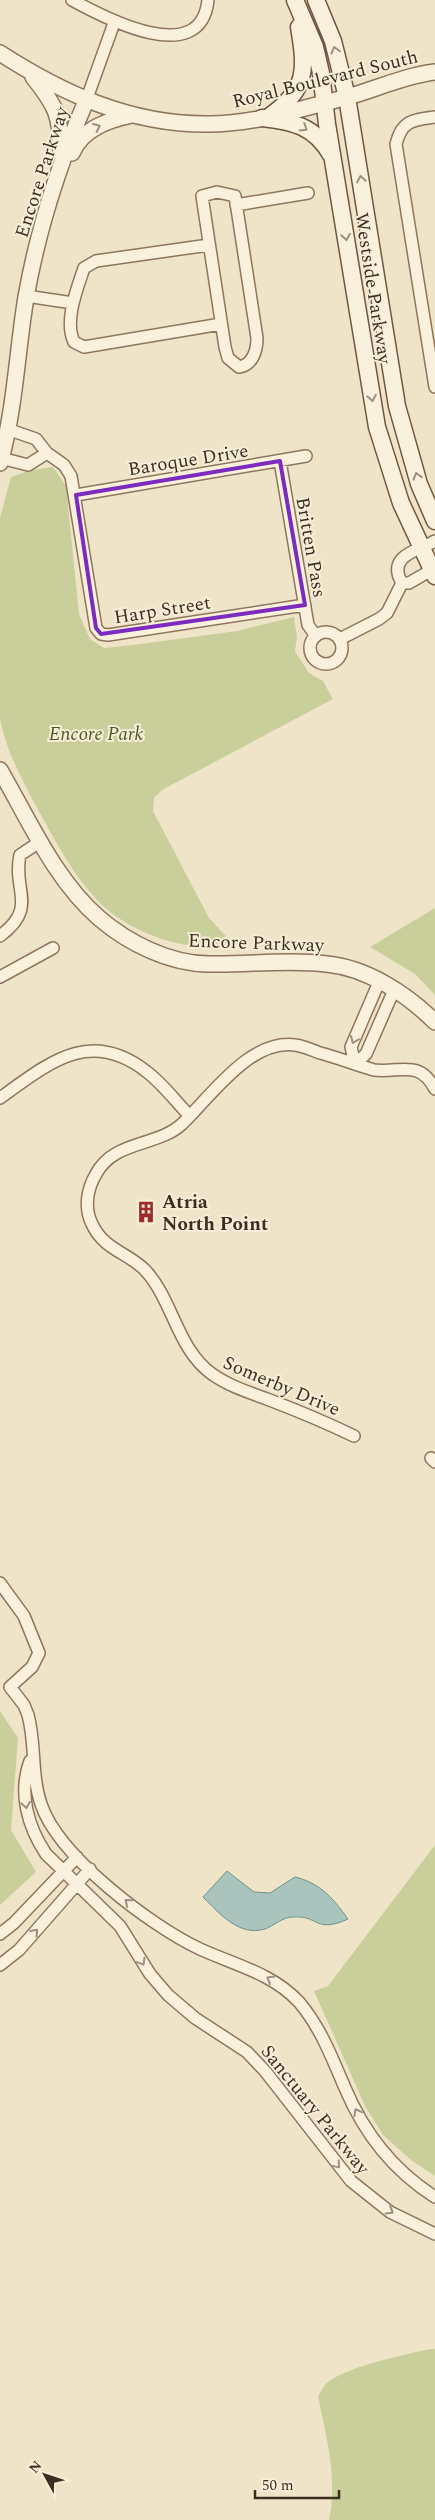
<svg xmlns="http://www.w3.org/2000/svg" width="435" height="2520" viewBox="0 0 435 2520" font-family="Spectral,serif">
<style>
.green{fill:#c9cf9b}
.water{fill:#a9c4bc;stroke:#6f938a}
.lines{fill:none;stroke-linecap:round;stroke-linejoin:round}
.minor-casing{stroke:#8d765c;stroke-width:14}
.tertiary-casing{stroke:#8d765c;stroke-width:18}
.secondary-casing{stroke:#6f573f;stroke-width:19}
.minor{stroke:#faf1dc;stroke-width:11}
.tertiary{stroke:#faf1dc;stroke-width:15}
.secondary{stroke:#faf1dc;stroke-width:16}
.oneway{stroke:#9c907e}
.marked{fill:none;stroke:#7b2cbf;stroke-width:4;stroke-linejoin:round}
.labels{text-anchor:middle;stroke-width:4;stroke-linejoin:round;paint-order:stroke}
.street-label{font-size:19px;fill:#3d2e20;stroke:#f7eed8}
.park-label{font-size:19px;font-style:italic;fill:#4d5a26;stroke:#f7eed8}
.poi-label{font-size:19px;font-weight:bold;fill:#3d2e20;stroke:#f7eed8;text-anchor:start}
</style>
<rect width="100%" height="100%" fill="#f0e4c8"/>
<!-- green -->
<path class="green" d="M53 467 66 486 79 614 90 639 104 648 133 645 237 631 294 617 297 637 295 651 309 673 323 681 333 699 162 790 154 798 153 811 209 918 225 935 228 945C185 953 127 932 97 900 73 875 57 844 41 815 24 784 6 752 0 718V518L11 477 31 470Z
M435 908V995L415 974 370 947Z
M0 1711 18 1738 11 1830 36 1872 0 1905Z
M435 1845V2176L411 2160 383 2135 365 2106 314 1991 328 1986Z
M431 2349H435V2520H329C338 2479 326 2436 318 2396 321 2392 323 2386 327 2383 345 2367 406 2354 431 2349Z"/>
<!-- water -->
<path class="water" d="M227 1871 254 1892 270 1893 295 1877C320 1883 333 1898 348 1919 315 1934 319 1915 293 1917 282 1917 274 1926 265 1929 239 1937 219 1913 203 1897Z"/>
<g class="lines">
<!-- minor casing -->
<g class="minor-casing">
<path id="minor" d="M72 0C105 18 201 69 208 0
M86 101 114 23
M435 117C413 120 402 120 396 144L435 387
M217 192 235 196 257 338C257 350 253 365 239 367L228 358 225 347 202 196Z
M236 205 308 193
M209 245 96 261 84 268C77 289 64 321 74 342L84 347 221 324
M26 296 73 303
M47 453 64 465 71 476 96 628 101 634 108 635 305 605
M1 458 28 465 47 453 36 439 7 429
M280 461 308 625 316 636
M76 495 306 456
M435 541C418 550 386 556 402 583H409L435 568
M310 648a16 16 0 1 1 32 0a16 16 0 1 1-32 0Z
M340 639 379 619 387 613 402 583
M0 936C39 907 12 890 20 855L41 841
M0 977 53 948
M379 982 351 1047 355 1064 366 1054 394 990
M0 1098C49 1063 90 1027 147 1072 163 1084 176 1102 190 1116
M354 1436C325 1422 296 1410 267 1399 248 1392 229 1386 212 1374 177 1349 173 1300 145 1270 127 1252 104 1250 92 1224 84 1208 87 1189 96 1174 114 1140 157 1147 182 1124 212 1095 250 1039 295 1045 305 1046 315 1052 324 1054 341 1059 357 1065 374 1070 401 1073 419 1059 435 1089
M431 1458 435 1462
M0 1583 24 1616 39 1653 32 1667 10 1687 24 1705 28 1715C36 1744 31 1775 41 1804 58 1856 151 1926 200 1949 235 1965 272 1973 299 2002 321 2028 332 2058 345 2088 364 2133 394 2171 435 2197
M30 1761C18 1793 28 1827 46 1854L120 1926 150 1974 168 1995 195 2018 247 2052 265 2071 351 2181 390 2212 435 2234
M0 1934 14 1923 77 1857
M0 1965 19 1950 90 1869"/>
</g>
<!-- tertiary casing -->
<g class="tertiary-casing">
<path id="tertiary" d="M0 53C62 93 129 124 205 124 252 125 299 109 344 98 374 90 403 76 435 72
M33 77C56 106 61 116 61 153
M72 153C82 129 108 120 132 115
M0 463C15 409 17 352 26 297 38 229 59 164 86 101
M0 770C29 820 55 880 99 918 128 943 170 964 209 964 248 965 287 959 327 964 367 968 407 994 435 1022"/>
</g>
<!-- secondary casing -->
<g class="secondary-casing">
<path id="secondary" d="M295 0 315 47 321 73 327 124 377 427 401 503 435 576
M316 0 333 41 347 97 397 406 419 484 435 521
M270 116C308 89 306 69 299 27
M262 118C292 121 315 126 331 155"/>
</g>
<!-- minor -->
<use href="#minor" class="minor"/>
<!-- tertiary -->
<use href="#tertiary" class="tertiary"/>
<!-- secondary -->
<use href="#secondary" class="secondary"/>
</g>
<!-- one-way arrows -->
<defs><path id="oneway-chevron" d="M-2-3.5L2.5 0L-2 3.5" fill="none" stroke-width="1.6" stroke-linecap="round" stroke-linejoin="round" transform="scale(1.25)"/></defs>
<g class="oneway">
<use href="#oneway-chevron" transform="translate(335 50) rotate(-105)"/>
<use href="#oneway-chevron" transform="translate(97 127) rotate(-25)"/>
<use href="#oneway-chevron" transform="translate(304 128) rotate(32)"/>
<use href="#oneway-chevron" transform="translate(361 179) rotate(-99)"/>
<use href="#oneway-chevron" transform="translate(346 237) rotate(81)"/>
<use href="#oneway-chevron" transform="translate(372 398) rotate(80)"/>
<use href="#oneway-chevron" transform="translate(417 476) rotate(-107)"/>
<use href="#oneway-chevron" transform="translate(354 1040) rotate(113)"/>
<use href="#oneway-chevron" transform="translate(26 1805) rotate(81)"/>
<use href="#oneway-chevron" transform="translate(128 1902) rotate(-141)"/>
<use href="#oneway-chevron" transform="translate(35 1932) rotate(-48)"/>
<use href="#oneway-chevron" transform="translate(142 1962) rotate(59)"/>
<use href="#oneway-chevron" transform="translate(270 1979) rotate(-150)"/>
<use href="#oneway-chevron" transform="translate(357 2112) rotate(-119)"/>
<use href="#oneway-chevron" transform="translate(337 2165) rotate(50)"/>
<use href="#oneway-chevron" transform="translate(390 2211) rotate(32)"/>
</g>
<!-- marked area -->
<path class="marked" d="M280 461 305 605 101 634 96 628 76 495Z"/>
<!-- icons -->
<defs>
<g id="building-bare" transform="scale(1.725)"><path d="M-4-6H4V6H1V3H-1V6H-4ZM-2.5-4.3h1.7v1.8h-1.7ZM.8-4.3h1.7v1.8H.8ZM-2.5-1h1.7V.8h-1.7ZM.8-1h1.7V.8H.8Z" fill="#9e2a2b" stroke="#f7eed8" stroke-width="2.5" paint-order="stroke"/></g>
</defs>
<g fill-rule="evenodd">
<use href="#building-bare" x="146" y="1212"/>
</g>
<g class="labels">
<!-- street labels -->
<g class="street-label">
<text transform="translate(325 78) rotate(-14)" y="7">Royal Boulevard South</text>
<text transform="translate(41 172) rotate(-72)" y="7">Encore Parkway</text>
<text transform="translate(374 288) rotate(81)" y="7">Westside Parkway</text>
<text transform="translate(188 459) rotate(-9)" y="7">Baroque Drive</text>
<text transform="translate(312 547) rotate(80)" y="7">Britten Pass</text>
<text transform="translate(162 609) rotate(-9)" y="7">Harp Street</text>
<text transform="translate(256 942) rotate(2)" y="7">Encore Parkway</text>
<text transform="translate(282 1385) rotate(23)" y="7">Somerby Drive</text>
<text transform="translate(316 2109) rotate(51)" y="7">Sanctuary Parkway</text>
</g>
<!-- park labels -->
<g class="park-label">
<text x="96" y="740">Encore Park</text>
</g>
<!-- poi labels -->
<g class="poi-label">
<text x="162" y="1208">Atria<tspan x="162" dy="22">North Point</tspan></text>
</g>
</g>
<!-- north arrow -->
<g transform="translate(45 2475) rotate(310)" stroke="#f7eed8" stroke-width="4" paint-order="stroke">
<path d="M0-4L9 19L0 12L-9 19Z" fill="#3d2e20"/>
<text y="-8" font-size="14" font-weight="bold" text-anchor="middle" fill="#3d2e20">N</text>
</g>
<!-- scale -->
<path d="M255 2490v8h84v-8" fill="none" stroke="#3d2e20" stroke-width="2.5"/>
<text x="262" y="2490" font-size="15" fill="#3d2e20" stroke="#f7eed8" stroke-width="4" paint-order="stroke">50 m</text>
</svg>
